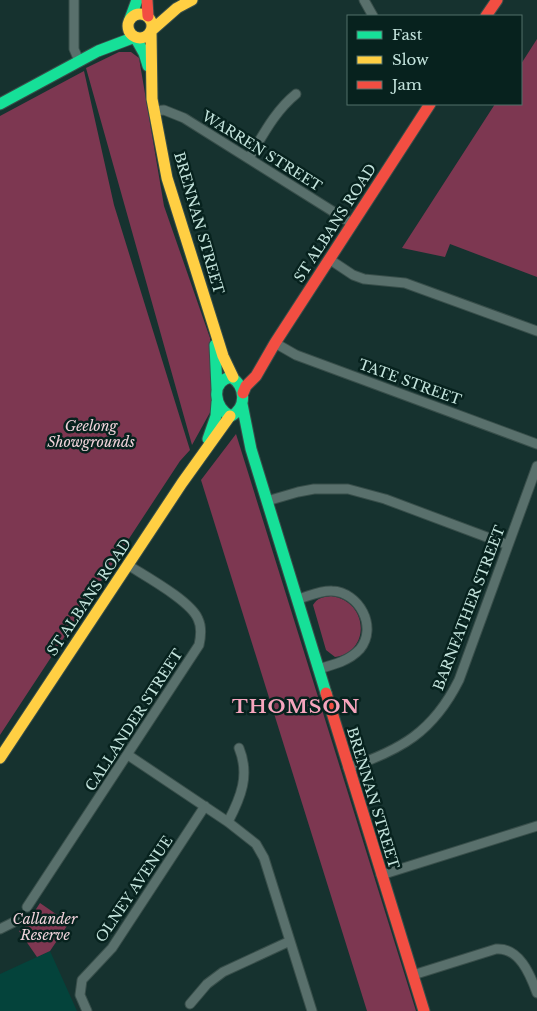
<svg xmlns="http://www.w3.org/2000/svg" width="537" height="1011" viewBox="0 0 537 1011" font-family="'Libre Baskerville',serif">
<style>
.built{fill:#04433b}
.green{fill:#7d3751}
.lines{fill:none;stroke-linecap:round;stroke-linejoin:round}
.street-casing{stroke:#384e4a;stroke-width:11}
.fast-casing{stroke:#384e4a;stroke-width:13}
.slow-casing{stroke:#384e4a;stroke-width:13}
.jam-casing{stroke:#384e4a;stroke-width:13}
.street{stroke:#59706c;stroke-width:9}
.fast{stroke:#16e098;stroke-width:11}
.slow{stroke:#ffcf43;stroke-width:11}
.jam{stroke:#f24e42;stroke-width:11}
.labels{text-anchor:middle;stroke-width:5;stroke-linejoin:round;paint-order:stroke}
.street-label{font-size:14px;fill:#c4e4dd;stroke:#07221e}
.park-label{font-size:14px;font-style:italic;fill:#f1d3db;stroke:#07221e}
.district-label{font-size:19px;font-weight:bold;letter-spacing:1px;fill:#f6a5bd;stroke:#07221e}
</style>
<rect width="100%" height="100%" fill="#16322f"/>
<!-- built -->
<path class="built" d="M50 951 77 1011H0V974Z"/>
<!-- green -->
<path class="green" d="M537 39V277L450 244 445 257 402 248 495 104H521V64Z
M119 52H131L139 58 164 206 210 338 213 407 192 445 86 68Z
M84 71 114 205 190 450 180 461 0 735V116Z
M236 434 416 1011H367L201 480Z
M331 596C369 601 371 652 335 657L326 650 313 605C317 598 323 597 331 596Z
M40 903 69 923 50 951 37 957 19 931 23 929Z"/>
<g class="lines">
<!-- street casing -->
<g class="street-casing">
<path id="street" d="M74 0V49L79 61
M364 0 373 16
M154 111 164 110 184 118 353 224
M249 158C263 135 275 111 296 94
M329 259 353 275 364 279 405 283 537 331
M275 343 296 355 537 444
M267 501 298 492 314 489H348L385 499 508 545
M298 599C309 596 321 590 332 591 359 592 378 627 360 649 349 661 333 665 318 669
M128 755 228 822 256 844 264 858 312 1011
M348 768C401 750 433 732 459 680L537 466
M228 822C241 797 250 775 239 748
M381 875 537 826
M27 907 199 645C201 636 202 627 198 619 191 601 145 576 128 565
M0 929 16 921
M413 975 496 949C519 947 530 974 537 993
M190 1004 207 984 223 972 290 941
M87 1011 80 995 82 980 112 948 205 806"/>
</g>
<!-- fast casing -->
<g class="fast-casing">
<path id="fast" d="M130 19 137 0
M135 37 144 53 148 66
M0 104 98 51 135 37
M215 345 217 389
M231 377C246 386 247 408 231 416 214 409 210 381 231 377Z
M242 404 251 449 326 693
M208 439 216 416 217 402"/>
</g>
<!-- slow casing -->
<g class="slow-casing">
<path id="slow" d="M128 26a12 12 0 1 1 24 0a12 12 0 1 1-24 0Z
M152 30 177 8 192 0
M151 31 152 99 167 178 223 356 233 377
M0 758 182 483 230 416"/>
</g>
<!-- jam casing -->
<g class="jam-casing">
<path id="jam" d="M147 0 148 16
M486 16 497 0
M243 393 246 386 256 376 275 343 430 104
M326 693 424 1011"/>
</g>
<!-- street -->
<use href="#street" class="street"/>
<!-- fast -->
<use href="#fast" class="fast"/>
<!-- slow -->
<use href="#slow" class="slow"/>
<!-- jam -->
<use href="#jam" class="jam"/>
</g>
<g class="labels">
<!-- street labels -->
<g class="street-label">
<text transform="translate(262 151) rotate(32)" y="5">WARREN STREET</text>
<text transform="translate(199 223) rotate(74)" y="5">BRENNAN STREET</text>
<text transform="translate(335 223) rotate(-57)" y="5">ST ALBANS ROAD</text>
<text transform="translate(410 382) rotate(20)" y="5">TATE STREET</text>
<text transform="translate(89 597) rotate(-56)" y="5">ST ALBANS ROAD</text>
<text transform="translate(469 608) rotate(-69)" y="5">BARNFATHER STREET</text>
<text transform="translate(134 720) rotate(-57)" y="5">CALLANDER STREET</text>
<text transform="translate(373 798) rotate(73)" y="5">BRENNAN STREET</text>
<text transform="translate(134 889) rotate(-56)" y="5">OLNEY AVENUE</text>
</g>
<!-- park labels -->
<g class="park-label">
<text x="91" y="431">Geelong<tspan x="91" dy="16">Showgrounds</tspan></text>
<text x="45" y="924">Callander<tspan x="45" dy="16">Reserve</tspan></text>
</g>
<!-- district labels -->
<g class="district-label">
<text x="296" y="713">THOMSON</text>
</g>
</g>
<!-- legend -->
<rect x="347" y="15" width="175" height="90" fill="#07221e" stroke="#53706a"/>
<rect x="357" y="31" width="25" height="8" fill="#16e098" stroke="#53706a"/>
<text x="392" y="40" font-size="15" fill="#c4e4dd">Fast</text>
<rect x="357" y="56" width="25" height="8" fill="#ffcf43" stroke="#53706a"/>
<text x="392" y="65" font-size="15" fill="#c4e4dd">Slow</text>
<rect x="357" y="81" width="25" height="8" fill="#f24e42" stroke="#53706a"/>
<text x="392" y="90" font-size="15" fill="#c4e4dd">Jam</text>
</svg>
